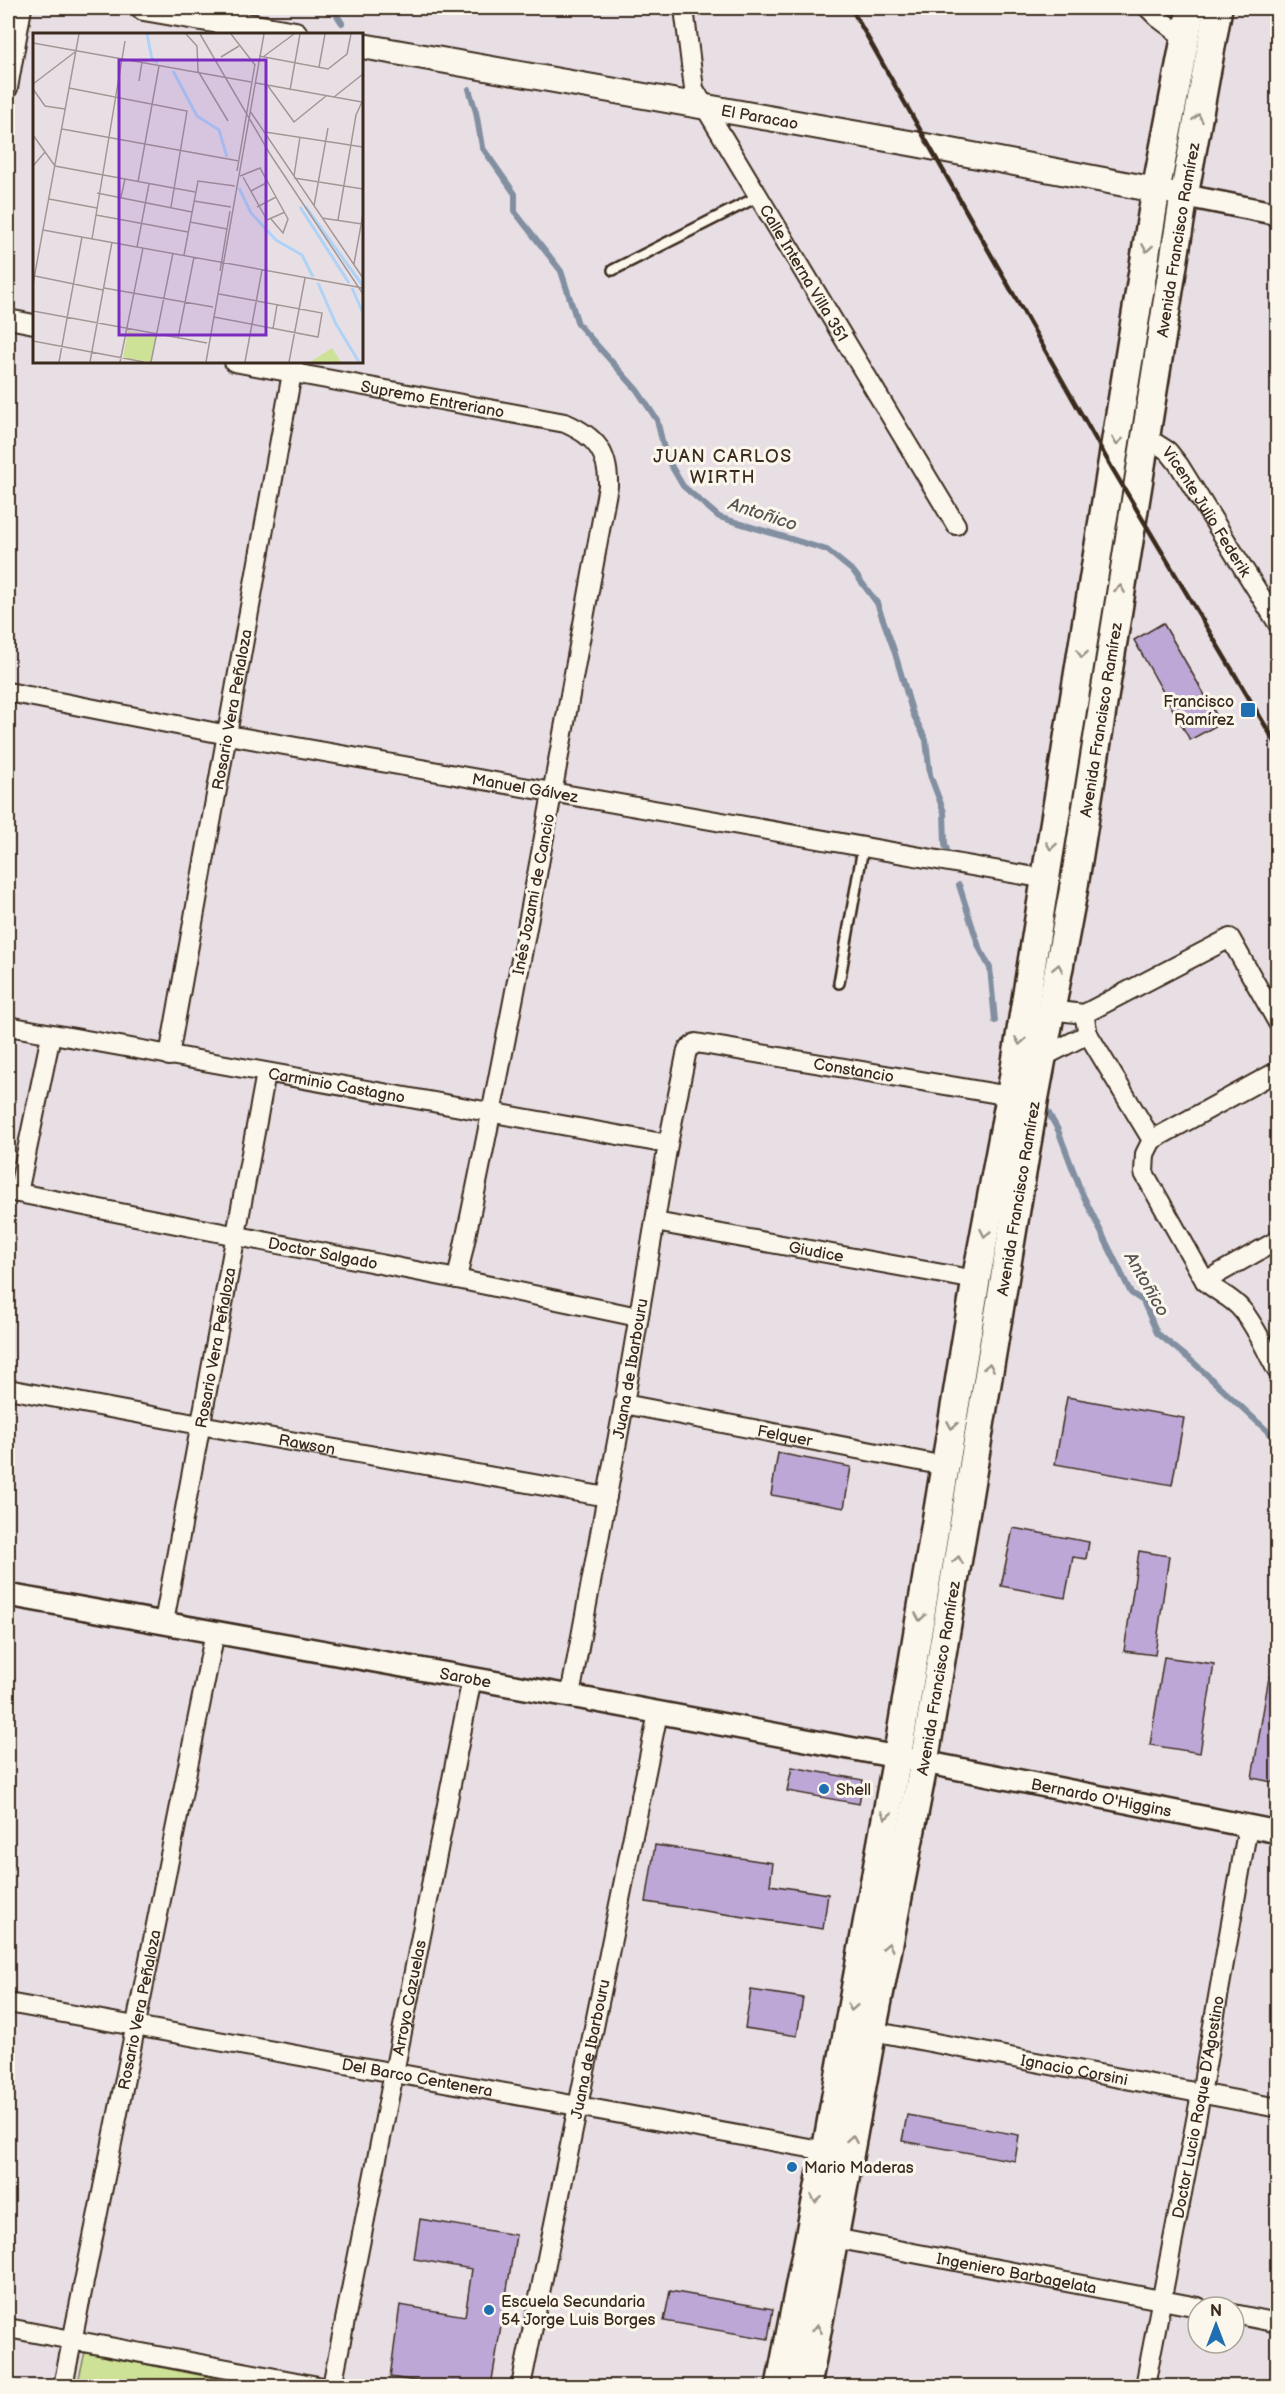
<svg xmlns="http://www.w3.org/2000/svg" width="1285" height="2394" viewBox="0 0 1285 2394" font-family="'Balsamiq Sans',sans-serif">
<style>
.green{fill:#cde297;stroke:#84865a;stroke-width:1.5}
.lines{fill:none;stroke-linecap:round;stroke-linejoin:round}
.stream{stroke:#818fa0;stroke-width:6}
.building{fill:#bda7d6;stroke:#3b2a1e;stroke-width:1.5}
.service-casing{stroke:#3b2a1e;stroke-width:14}
.minor-casing{stroke:#3b2a1e;stroke-width:22}
.tertiary-casing{stroke:#3b2a1e;stroke-width:26}
.secondary-casing{stroke:#3b2a1e;stroke-width:28}
.primary-casing{stroke:#3b2a1e;stroke-width:32}
.service{stroke:#fbf7ec;stroke-width:9}
.minor{stroke:#fbf7ec;stroke-width:18}
.tertiary{stroke:#fbf7ec;stroke-width:21}
.secondary{stroke:#fbf7ec;stroke-width:24}
.primary{stroke:#fbf7ec;stroke-width:27}
.rail{stroke:#3b2a1e;stroke-width:4.5}
.oneway{stroke:#9b9085}
.poi-dot{fill:#1f6fb2;stroke:#fbf7ec;stroke-width:2}
.labels{text-anchor:middle;stroke-width:6;stroke-linejoin:round;paint-order:stroke}
.street-label{font-size:16px;fill:#3b2a1e;stroke:#fbf7ec}
.poi-label{font-size:16px;fill:#3b2a1e;stroke:#fbf7ec;text-anchor:start}
.neighbourhood-label{font-size:18px;letter-spacing:1.5px;fill:#3b2a1e;stroke:#fbf7ec}
.water-label{font-size:18px;font-style:italic;fill:#585454;stroke:#fbf7ec}
.inset-river{fill:none;stroke:#afd3f7;stroke-width:3}
.inset-road{fill:none;stroke:#a39795;stroke-width:1.5}
.view{fill:#7b2cbf;fill-opacity:0.15;stroke:#7b2cbf;stroke-width:3}
.inset-edge{fill:none;stroke:#3b2a1e;stroke-width:3}
</style>
<rect width="100%" height="100%" fill="#e8dfe5"/>
<filter id="ink" filterUnits="userSpaceOnUse"><feTurbulence type="fractalNoise" baseFrequency=".0167" numOctaves="2"/><feDisplacementMap in="SourceGraphic" scale="12" xChannelSelector="R" yChannelSelector="G"/><feConvolveMatrix kernelMatrix="1 2 1 2 8 2 1 2 1" color-interpolation-filters="sRGB"/></filter>
<g filter="url(#ink)">
<!-- green -->
<path class="green" d="M85 2352 254 2386H77Z"/>
<g class="lines">
<!-- stream -->
<path class="stream" d="M332 8 342 23
M469 89 476 112 482 147 515 194V212L561 271 578 324 637 390 657 420 666 457 683 486 719 517 827 550 854 572 877 603 894 650 913 714 926 740 930 775 944 812 945 844 948 853
M959 885 979 947 990 968 995 1021
M1043 1103 1058 1130 1081 1191 1131 1293 1143 1301 1157 1333 1193 1362 1278 1441"/>
</g>
<!-- building -->
<path class="building" d="M1163 623 1221 723 1190 740 1134 640Z
M1067 1397 1184 1418 1172 1485 1055 1464Z
M778 1453 851 1467 844 1508 771 1495Z
M1013 1528 1089 1542 1086 1559 1073 1557 1065 1598 1001 1586Z
M1139 1551 1169 1556 1155 1655 1124 1651Z
M1164 1657 1214 1664 1200 1753 1150 1745Z
M1269 1677 1278 1678V1783L1252 1778Z
M792 1767 863 1780 859 1804 787 1791Z
M655 1845 773 1863 770 1885 828 1894 823 1929 646 1902Z
M751 1990 803 1998 797 2036 745 2028Z
M907 2115 1019 2135 1015 2161 902 2141Z
M420 2219 516 2235 491 2386H448L390 2377 400 2305 465 2316 472 2269 414 2259Z
M670 2291 773 2309 768 2339 664 2321Z"/>
<g class="lines">
<!-- service casing -->
<g class="service-casing">
<path id="service" d="M613 270 759 196
M839 983 863 848"/>
</g>
<!-- minor casing -->
<g class="minor-casing">
<g id="minor">
<path id="s1" d="M684 8 694 89 956 525"/>
<path d="M1148 8 1157 17 1185 38"/>
<path d="M8 88 22 8"/>
<path d="M8 319 34 324"/>
<path id="s2" d="M234 362 565 423C595 436 609 452 608 486 560 750 513 1016 457 1279"/>
<path id="s3" d="M1146 437 1168 451 1179 465 1278 624"/>
<path id="s4" d="M8 692 228 735 1046 879"/>
<path d="M1050 1010 1084 1014 1230 938 1278 1023"/>
<path d="M1084 1014 1088 1034 1152 1140 1145 1154 1144 1173 1205 1281C1216 1292 1232 1297 1242 1310 1257 1327 1266 1352 1278 1372"/>
<path id="s5" d="M8 1026 668 1144"/>
<path id="s6" d="M169 1056 294 362"/>
<path d="M1041 1058 1088 1034"/>
<path d="M1152 1140 1278 1071"/>
<path id="s7" d="M8 1191 457 1279 638 1317"/>
<path d="M18 1193 51 1035"/>
<path id="s8" d="M655 1222 976 1280"/>
<path d="M1205 1281 1278 1240"/>
<path id="s9" d="M8 1389 200 1425 607 1497"/>
<path id="s10" d="M624 1404 945 1466"/>
<path id="s11" d="M164 1622 266 1073"/>
<path id="s12" d="M570 1696 624 1404 668 1144 687 1050 696 1043 1010 1096"/>
<path id="s13" d="M8 2003 826 2151"/>
<path id="s14" d="M872 2031 1278 2108"/>
<path id="s15" d="M834 2238 1198 2307"/>
<path d="M1234 2314 1278 2323"/>
<path d="M8 2328 318 2386"/>
<path id="s16" d="M63 2386 215 1632"/>
<path id="s17" d="M332 2386 472 1678"/>
<path id="s18" d="M521 2386 658 1713"/>
<path id="s19" d="M1145 2386 1201 2094 1248 1826"/>
</g>
</g>
<!-- tertiary casing -->
<g class="tertiary-casing">
<g id="tertiary">
<path d="M1156 190 1278 214"/>
<path id="s20" d="M8 1595 570 1696 924 1762 1278 1832"/>
</g>
</g>
<!-- secondary casing -->
<g class="secondary-casing">
<g id="secondary">
<path d="M144 8 295 34"/>
<path id="s21" d="M362 46 915 144 1156 190"/>
</g>
</g>
<!-- primary casing -->
<g class="primary-casing">
<g id="primary">
<path d="M780 2386 826 2151 897 1758 976 1280 1011 1093 1156 190 1191 8"/>
<path id="s22" d="M807 2386 872 2031 924 1762 1034 1101 1073 892 1184 196 1218 8"/>
</g>
</g>
<!-- service -->
<use href="#service" class="service"/>
<!-- minor -->
<use href="#minor" class="minor"/>
<!-- tertiary -->
<use href="#tertiary" class="tertiary"/>
<!-- secondary -->
<use href="#secondary" class="secondary"/>
<!-- primary -->
<use href="#primary" class="primary"/>
<!-- rail -->
<path class="rail" d="M851 8 1112 468 1278 747"/>
</g>
<!-- one-way arrows -->
<defs><path id="oneway-chevron" d="M-2-3.5L2.5 0L-2 3.5" fill="none" stroke-width="1.6" stroke-linecap="round" stroke-linejoin="round" transform="scale(1.5)"/></defs>
<g class="oneway">
<use href="#oneway-chevron" transform="translate(1198 118) rotate(-79)"/>
<use href="#oneway-chevron" transform="translate(1147 248) rotate(99)"/>
<use href="#oneway-chevron" transform="translate(1117 441) rotate(99)"/>
<use href="#oneway-chevron" transform="translate(1120 589) rotate(-81)"/>
<use href="#oneway-chevron" transform="translate(1082 654) rotate(99)"/>
<use href="#oneway-chevron" transform="translate(1051 846) rotate(99)"/>
<use href="#oneway-chevron" transform="translate(1058 968) rotate(-79)"/>
<use href="#oneway-chevron" transform="translate(1020 1041) rotate(99)"/>
<use href="#oneway-chevron" transform="translate(985 1233) rotate(101)"/>
<use href="#oneway-chevron" transform="translate(989 1367) rotate(-81)"/>
<use href="#oneway-chevron" transform="translate(952 1425) rotate(100)"/>
<use href="#oneway-chevron" transform="translate(958 1560) rotate(-81)"/>
<use href="#oneway-chevron" transform="translate(920 1617) rotate(99)"/>
<use href="#oneway-chevron" transform="translate(886 1815) rotate(100)"/>
<use href="#oneway-chevron" transform="translate(888 1947) rotate(-79)"/>
<use href="#oneway-chevron" transform="translate(852 2007) rotate(100)"/>
<use href="#oneway-chevron" transform="translate(852 2139) rotate(-80)"/>
<use href="#oneway-chevron" transform="translate(816 2199) rotate(101)"/>
<use href="#oneway-chevron" transform="translate(817 2329) rotate(-80)"/>
</g>
</g>
<!-- markers -->
<g class="poi-dot">
<rect x="1240" y="702" width="16" height="16" rx="3"/>
<circle cx="824" cy="1789" r="6"/>
<circle cx="792" cy="2167" r="6"/>
<circle cx="489" cy="2310" r="6"/>
</g>
<g class="labels">
<!-- street labels -->
<g class="street-label">
<text dy="6" stroke="none"><textPath href="#s21" startOffset="404">El Paracao</textPath></text>
<text dy="6" stroke="none"><textPath href="#s22" startOffset="2178">Avenida Francisco Ramírez</textPath></text>
<text dy="6" stroke="none"><textPath href="#s1" startOffset="296">Calle Interna Villa 351</textPath></text>
<text dy="6" stroke="none"><textPath href="#s2" startOffset="202">Supremo Entreriano</textPath></text>
<text dy="6" stroke="none"><textPath href="#s3" startOffset="98">Vicente Julio Federik</textPath></text>
<text dy="6" stroke="none"><textPath href="#s6" startOffset="352">Rosario Vera Peñaloza</textPath></text>
<text dy="6" stroke="none"><textPath href="#s22" startOffset="1692">Avenida Francisco Ramírez</textPath></text>
<text dy="6" stroke="none"><textPath href="#s4" startOffset="526">Manuel Gálvez</textPath></text>
<text transform="translate(533 894) rotate(-79)" y="6">Inés Jozami de Cancio</text>
<text dy="6" stroke="none"><textPath href="#s12" startOffset="828">Constancio</textPath></text>
<text dy="6" stroke="none"><textPath href="#s5" startOffset="334">Carminio Castagno</textPath></text>
<text dy="6" stroke="none"><textPath href="#s22" startOffset="1206">Avenida Francisco Ramírez</textPath></text>
<text dy="6" stroke="none"><textPath href="#s8" startOffset="164">Giudice</textPath></text>
<text dy="6" stroke="none"><textPath href="#s7" startOffset="321">Doctor Salgado</textPath></text>
<text dy="6" stroke="none"><textPath href="#s11" startOffset="279">Rosario Vera Peñaloza</textPath></text>
<text dy="6" stroke="none"><textPath href="#s12" startOffset="333">Juana de Ibarbouru</textPath></text>
<text dy="6" stroke="none"><textPath href="#s10" startOffset="164">Felquer</textPath></text>
<text dy="6" stroke="none"><textPath href="#s9" startOffset="304">Rawson</textPath></text>
<text dy="6" stroke="none"><textPath href="#s20" startOffset="465">Sarobe</textPath></text>
<text dy="6" stroke="none"><textPath href="#s22" startOffset="720">Avenida Francisco Ramírez</textPath></text>
<text dy="6" stroke="none"><textPath href="#s20" startOffset="1112">Bernardo O'Higgins</textPath></text>
<text dy="6" stroke="none"><textPath href="#s17" startOffset="396">Arroyo Cazuelas</textPath></text>
<text dy="6" stroke="none"><textPath href="#s16" startOffset="384">Rosario Vera Peñaloza</textPath></text>
<text dy="6" stroke="none"><textPath href="#s18" startOffset="344">Juana de Ibarbouru</textPath></text>
<text dy="6" stroke="none"><textPath href="#s14" startOffset="206">Ignacio Corsini</textPath></text>
<text dy="6" stroke="none"><textPath href="#s13" startOffset="416">Del Barco Centenera</textPath></text>
<text dy="6" stroke="none"><textPath href="#s19" startOffset="284">Doctor Lucio Roque D’Agostino</textPath></text>
<text dy="6" stroke="none"><textPath href="#s15" startOffset="186">Ingeniero Barbagelata</textPath></text>
</g>
<!-- poi labels -->
<g class="poi-label">
<text x="1234" y="707" text-anchor="end">Francisco<tspan x="1234" dy="18">Ramírez</tspan></text>
<text x="836" y="1795">Shell</text>
<text x="804" y="2173">Mario Maderas</text>
<text x="501" y="2307">Escuela Secundaria<tspan x="501" dy="18">54 Jorge Luis Borges</tspan></text>
</g>
<!-- neighbourhood labels -->
<g class="neighbourhood-label">
<text x="723" y="462">JUAN CARLOS<tspan x="723" dy="21">WIRTH</tspan></text>
</g>
<!-- water labels -->
<g class="water-label">
<text transform="translate(763 514) rotate(18)" y="6">Antoñico</text>
<text transform="translate(1147 1284) rotate(60)" y="6">Antoñico</text>
</g>
</g>
<!-- overview -->
<g transform="translate(33 33)">
<rect width="330" height="330" fill="#e8dfe5"/>
<path d="M95 298 123 303 118 329 90 325ZM299 315 308 329H277Z" fill="#cde297"/>
<path class="inset-river" d="M114 1 119 26 125 30M140 38 164 83 186 97 194 124M206 155 218 180 243 207 269 222 280 244M272 173 330 253M267 174 316 250M285 250 303 291 326 329M319 255 330 280"/>
<path class="inset-road" d="M153 1 164 13 165 38 195 88M167 1 237 121 330 261M198 1 222 32M0 10 218 49M226 23 295 36 314 21 318 1M188 24 206 13M230 24 261 1M286 34 292 1M106 48 109 29M223 50 329 69M0 51 42 19M235 53 261 89 293 63M36 55 154 78 138 174M0 56 12 73 32 76M257 57 267 1M301 64 330 41M217 78 330 245M29 96 206 128M232 99 330 114M0 102 22 133 162 159M0 133 12 119M204 138 222 31M207 143 227 135 255 186 250 200 238 186M261 143 267 104M210 144 234 187 252 179M261 145 330 156M105 149 126 33M218 158 235 149M64 160 159 179M88 164 92 146M16 166 64 175M161 168 198 174M281 173 295 95M224 174 243 164M63 182 155 199M289 185 329 191M305 187 323 82 329 69M157 189 194 196M10 197 330 255M59 206 92 8M104 214 116 151M151 222 165 148 202 153M321 231 330 181M187 238 197 178M2 243 70 257M0 251 46 1M71 255 180 274M0 278 174 310M181 284 285 304 289 280 186 261M240 296 244 272M145 305 161 224M0 308 111 329M26 329 49 204M57 329 79 209M87 329 110 215M118 329 140 220M173 329 231 1M212 329 229 237M256 329 272 245"/>
<path class="view" d="M86 27H233V302H86Z"/>
<rect width="330" height="330" class="inset-edge"/>
</g>
<!-- margin -->
<rect width="1285" height="2394" fill="none" stroke="#fbf7ec" stroke-width="30"/>
<rect x="15" y="15" width="1255" height="2364" fill="none" stroke="#3b2a1e" stroke-width="2" filter="url(#ink)"/>
<!-- north arrow -->
<g transform="translate(1216 2325)"><circle r="28" fill="#fbf7ec" stroke="#aea59a" stroke-width="1.5"/>
<path d="M0-4.5L10 22L0 15L-10 22Z" fill="#1f6fb2"/>
<text y="-9" font-size="16" font-weight="bold" text-anchor="middle" fill="#3b2a1e">N</text>
</g>
</svg>
